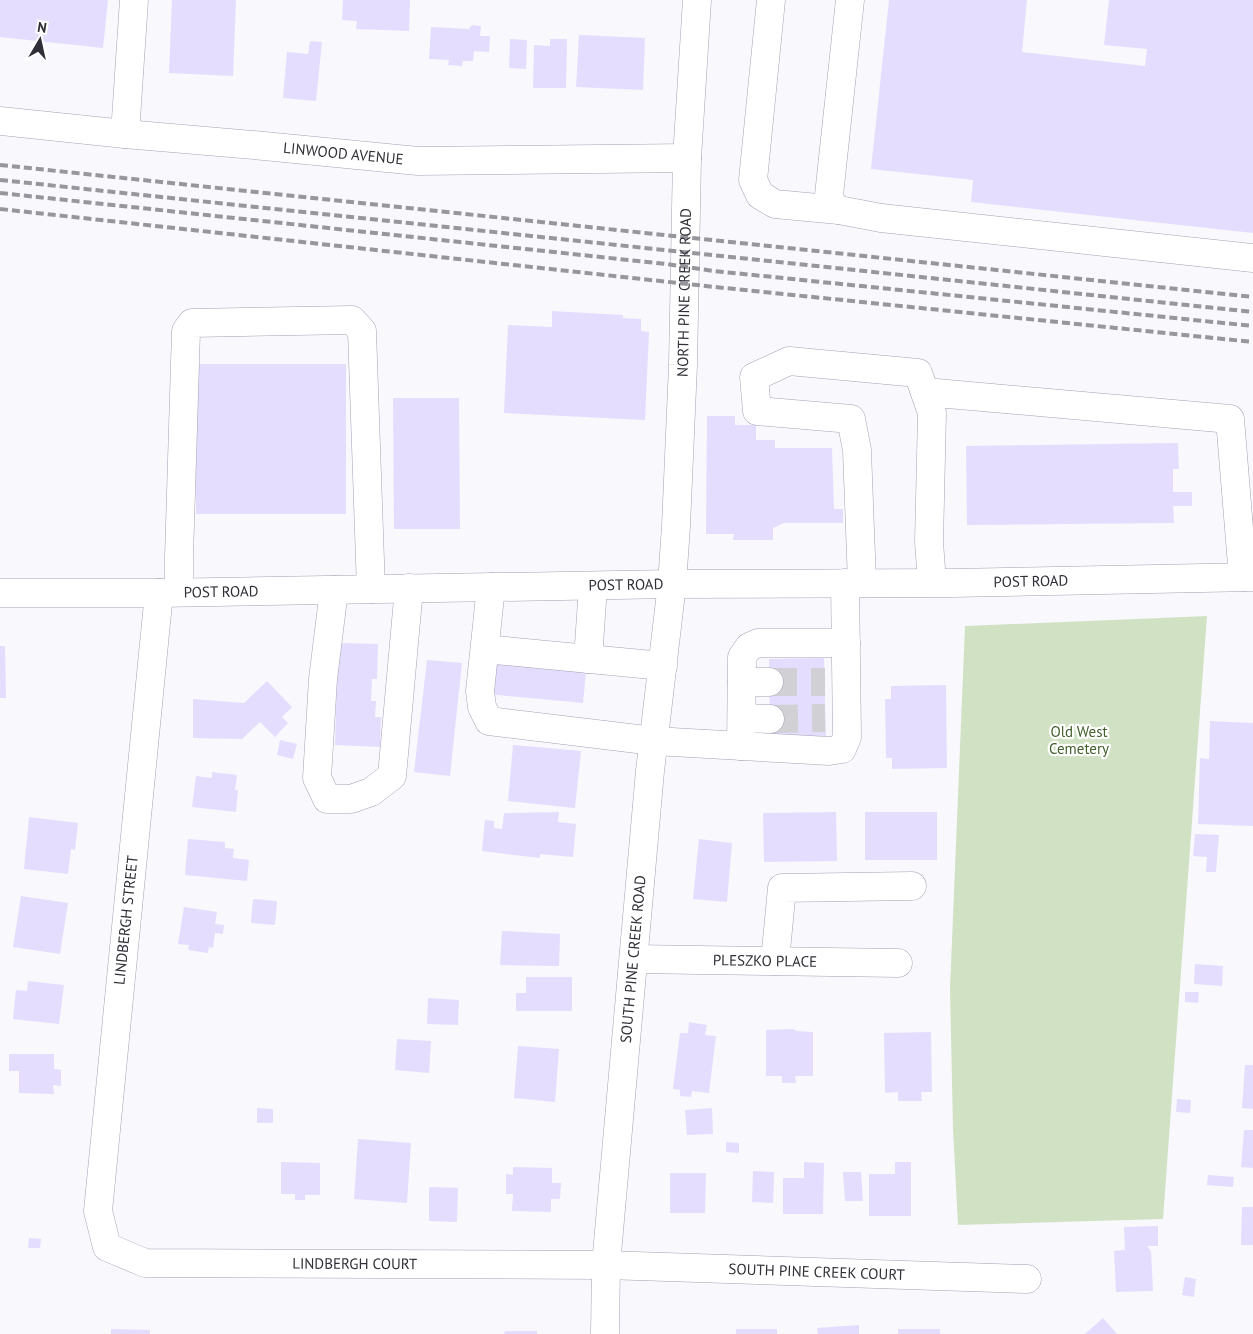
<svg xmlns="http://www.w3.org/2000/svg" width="1253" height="1334" viewBox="0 0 1253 1334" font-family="'PT Sans',sans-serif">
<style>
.green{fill:#d1e2c4}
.building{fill:#e4ddfe}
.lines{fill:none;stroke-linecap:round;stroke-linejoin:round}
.minor-tunnel{stroke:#d1d0d5;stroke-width:28;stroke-dasharray:28 14;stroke-linecap:butt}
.minor-casing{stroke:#a5a1b4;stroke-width:29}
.major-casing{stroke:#a5a1b4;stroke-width:29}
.minor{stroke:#fff;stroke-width:28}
.major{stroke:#fff;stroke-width:28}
.rail{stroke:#98969d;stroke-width:4;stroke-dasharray:8 4;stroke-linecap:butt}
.labels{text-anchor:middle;stroke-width:4.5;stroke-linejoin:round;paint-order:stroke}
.street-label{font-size:15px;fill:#302e36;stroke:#fff}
.park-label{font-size:15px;fill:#435f2b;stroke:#fff}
</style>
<rect width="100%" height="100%" fill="#f9f8fd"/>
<!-- green -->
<path class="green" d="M1207 616 1163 1219 958 1225 953 1129 950 989 965 626Z"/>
<!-- building -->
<path class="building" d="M0 0H108L103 48 0 37Z
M172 0H236L233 76 169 73Z
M343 0H410L409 31 356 29 357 21 342 20Z
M889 0H1027L1022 52 1145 66 1147 49 1104 45 1109 0H1253V233L971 202 973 180 871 169Z
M472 25 481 26 480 36H490L489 52 474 51 473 61H463L462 66 448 65 449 60 429 59 431 27 469 29Z
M579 35 645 38 643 90 576 87Z
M510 39 527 40 526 69 509 68Z
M550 39H567L566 88H533L534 45 550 46Z
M310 41 322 42 316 101 283 98 287 52 308 54Z
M552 311 623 315V318L641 319V331L649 332 645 420 504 413 508 325 552 327Z
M195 364H346V514H196Z
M393 398H459L460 529H394Z
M707 416H735V425H756V440H775V448H832L834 509H843V523H784L773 528V540H733L734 534H706Z
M1178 443 1179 469H1173V492H1192V506H1173L1174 523 967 525 966 446Z
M338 643 378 644 377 679H372L371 701H376L375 717H381L380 747 335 745Z
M0 646H5L6 698H0Z
M824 658 826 739H770L769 659Z
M427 660 462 663 450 776 414 772Z
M491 663 586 672 583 703 487 694Z
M267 681 292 707 282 717 288 723 275 737 260 722 242 739 193 738V699L244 703Z
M946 685 947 768 892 769V758H886L885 699H891V686Z
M1210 721 1253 723V826L1198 824 1200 758 1209 759Z
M280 740 297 744 293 759 277 755Z
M513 745 581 751 575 808 508 801Z
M212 772 237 775 235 790H238L236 812 192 807 196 776 212 778Z
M559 812 558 822 576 824 573 857 540 854V858L482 851 485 820 494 821V828L502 829 504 813Z
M836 812 837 861 764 862 763 813Z
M865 812H937V860H865Z
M29 817 78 823 75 850 71 849 68 874 24 869Z
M1195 834 1219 835 1216 872H1206L1207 857 1193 856Z
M188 839 225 842V848L234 849 233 858 249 860 247 881 185 875Z
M699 839 732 843 727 902 693 899Z
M21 896 68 903 60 954 13 947Z
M253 899 277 901 275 925 251 923Z
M184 907 217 912 215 924 224 925 223 934 215 933 213 948 209 947 208 953 188 950 189 945 178 944Z
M502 931 560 934 559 966 500 965Z
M1195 964 1223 966 1222 986 1194 984Z
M526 977H572V1011H516V993H526Z
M28 981 64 985 59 1024 13 1019 16 990 27 991Z
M1185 992H1199L1198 1003 1185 1002Z
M428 998 459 1000 458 1025 427 1024Z
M689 1022 707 1025 705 1035 716 1036 709 1093 692 1091 691 1097 680 1096V1090L673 1089 680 1033H688Z
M794 1029 796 1031 813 1032V1076H795L796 1083H782V1076H766V1030Z
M931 1032 932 1092H921L922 1101H898V1092L885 1093 884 1033Z
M397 1039 431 1041 429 1073 395 1070Z
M518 1046 559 1049 555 1102 514 1098Z
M9 1054H54V1069L61 1070V1086L53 1085 54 1094 19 1093V1071H9Z
M1245 1065H1253V1109L1242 1108Z
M1177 1099 1191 1100 1190 1113 1176 1112Z
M257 1108 273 1109V1123H257Z
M712 1108 713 1134 687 1135 685 1110Z
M1244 1130H1253V1168L1241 1167Z
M358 1139 411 1143 407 1203 354 1199Z
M726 1142 739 1143V1153L726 1152Z
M281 1162 320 1163V1195H305V1200H295V1194H281Z
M804 1162 824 1163 823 1214H783V1178H804Z
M895 1162H911V1216H869V1174H895Z
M513 1167 552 1168V1183H561L560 1199H551V1212L512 1211 513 1194H506V1174L513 1175Z
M753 1171 774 1172 773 1203 752 1202Z
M843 1172H861L863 1201H845Z
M670 1173H706L705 1213H670Z
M1208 1175 1234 1177 1233 1187 1207 1185Z
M429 1187 458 1188 457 1222 429 1221Z
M1242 1207H1253V1245H1241Z
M1158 1226V1246H1147L1151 1251 1153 1291 1116 1292 1114 1251 1125 1250 1124 1227Z
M29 1238 41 1239 40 1248H28Z
M1185 1277 1196 1279 1194 1297 1182 1295Z
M1103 1318 1117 1334H1085Z
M859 1325V1334H818L817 1328Z
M111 1329 150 1330V1334H111Z
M736 1329H777V1334H736Z
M898 1329H940V1334H898Z
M505 1331H537V1334H504Z"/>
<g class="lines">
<!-- minor-tunnel -->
<path class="minor-tunnel" d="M769 682H825
M770 719 825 718"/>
<!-- minor casing -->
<g class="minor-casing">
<g id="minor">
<path d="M771 0 753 180 760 195 775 204 839 210"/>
<path d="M850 0 829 195 831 203 839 210 881 218 1253 258"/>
<path id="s1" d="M0 121 125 134 264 146 418 161 687 158"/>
<path d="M125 134 134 0"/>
<path d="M925 392 1230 419 1243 577"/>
<path d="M862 583 857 450 851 419 757 411 754 377 789 361 918 373 932 413 929 542 932 582"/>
<path d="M491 587 480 691 482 707 489 721 654 741 829 751 842 749 847 737 845 583"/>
<path d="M334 590 323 679 317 778 327 799H351L371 792 392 776 409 588"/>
<path d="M179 592V557L186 331 192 323 352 320 362 331 371 589"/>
<path id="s2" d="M159 593 98 1211 107 1247 145 1263 606 1265 1027 1279"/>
<path d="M485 649 663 666"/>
<path d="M588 659 593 586"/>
<path d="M742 682H769"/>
<path d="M742 718 770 719"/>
<path d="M741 746 742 657 749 647 758 643H846"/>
<path id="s3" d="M634 959 898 963"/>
<path d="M775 961 782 888 912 886"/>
<path id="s4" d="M605 1334 606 1265 650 771 672 584 676 526 683 365 687 158 697 0"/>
</g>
</g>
<!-- major casing -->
<g class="major-casing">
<g id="major">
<path id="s5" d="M0 593H159L672 584 951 583 1253 577"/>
</g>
</g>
<!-- minor -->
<use href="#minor" class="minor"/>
<!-- major -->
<use href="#major" class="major"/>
<!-- rail -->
<path class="rail" d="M0 165 1253 297
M0 180 1253 312
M0 193 666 264 714 271 1253 326
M0 209 715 287 1253 342"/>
</g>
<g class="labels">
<!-- street labels -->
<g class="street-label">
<text dy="5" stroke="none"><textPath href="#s1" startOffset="345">LINWOOD AVENUE</textPath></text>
<text dy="5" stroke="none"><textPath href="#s4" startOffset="1045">NORTH PINE CREEK ROAD</textPath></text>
<text dy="5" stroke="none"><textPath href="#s5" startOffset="1031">POST ROAD</textPath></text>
<text dy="5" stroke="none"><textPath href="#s5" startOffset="626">POST ROAD</textPath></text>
<text dy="5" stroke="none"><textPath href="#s5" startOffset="221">POST ROAD</textPath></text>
<text transform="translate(126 920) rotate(-84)" y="5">LINDBERGH STREET</text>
<text dy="5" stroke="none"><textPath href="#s4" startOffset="376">SOUTH PINE CREEK ROAD</textPath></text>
<text dy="5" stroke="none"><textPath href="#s3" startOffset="131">PLESZKO PLACE</textPath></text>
<text dy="5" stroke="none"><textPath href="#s2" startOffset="909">LINDBERGH COURT</textPath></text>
<text dy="5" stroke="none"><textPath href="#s2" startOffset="1371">SOUTH PINE CREEK COURT</textPath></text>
</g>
<!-- park labels -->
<g class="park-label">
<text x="1079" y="737">Old West<tspan x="1079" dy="17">Cemetery</tspan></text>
</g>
</g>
<!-- north arrow -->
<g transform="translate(40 40) rotate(9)" stroke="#ffffff" stroke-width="4" paint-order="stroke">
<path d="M0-4L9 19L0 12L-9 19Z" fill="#302e36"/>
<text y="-8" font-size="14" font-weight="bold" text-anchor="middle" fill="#302e36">N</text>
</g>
</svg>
